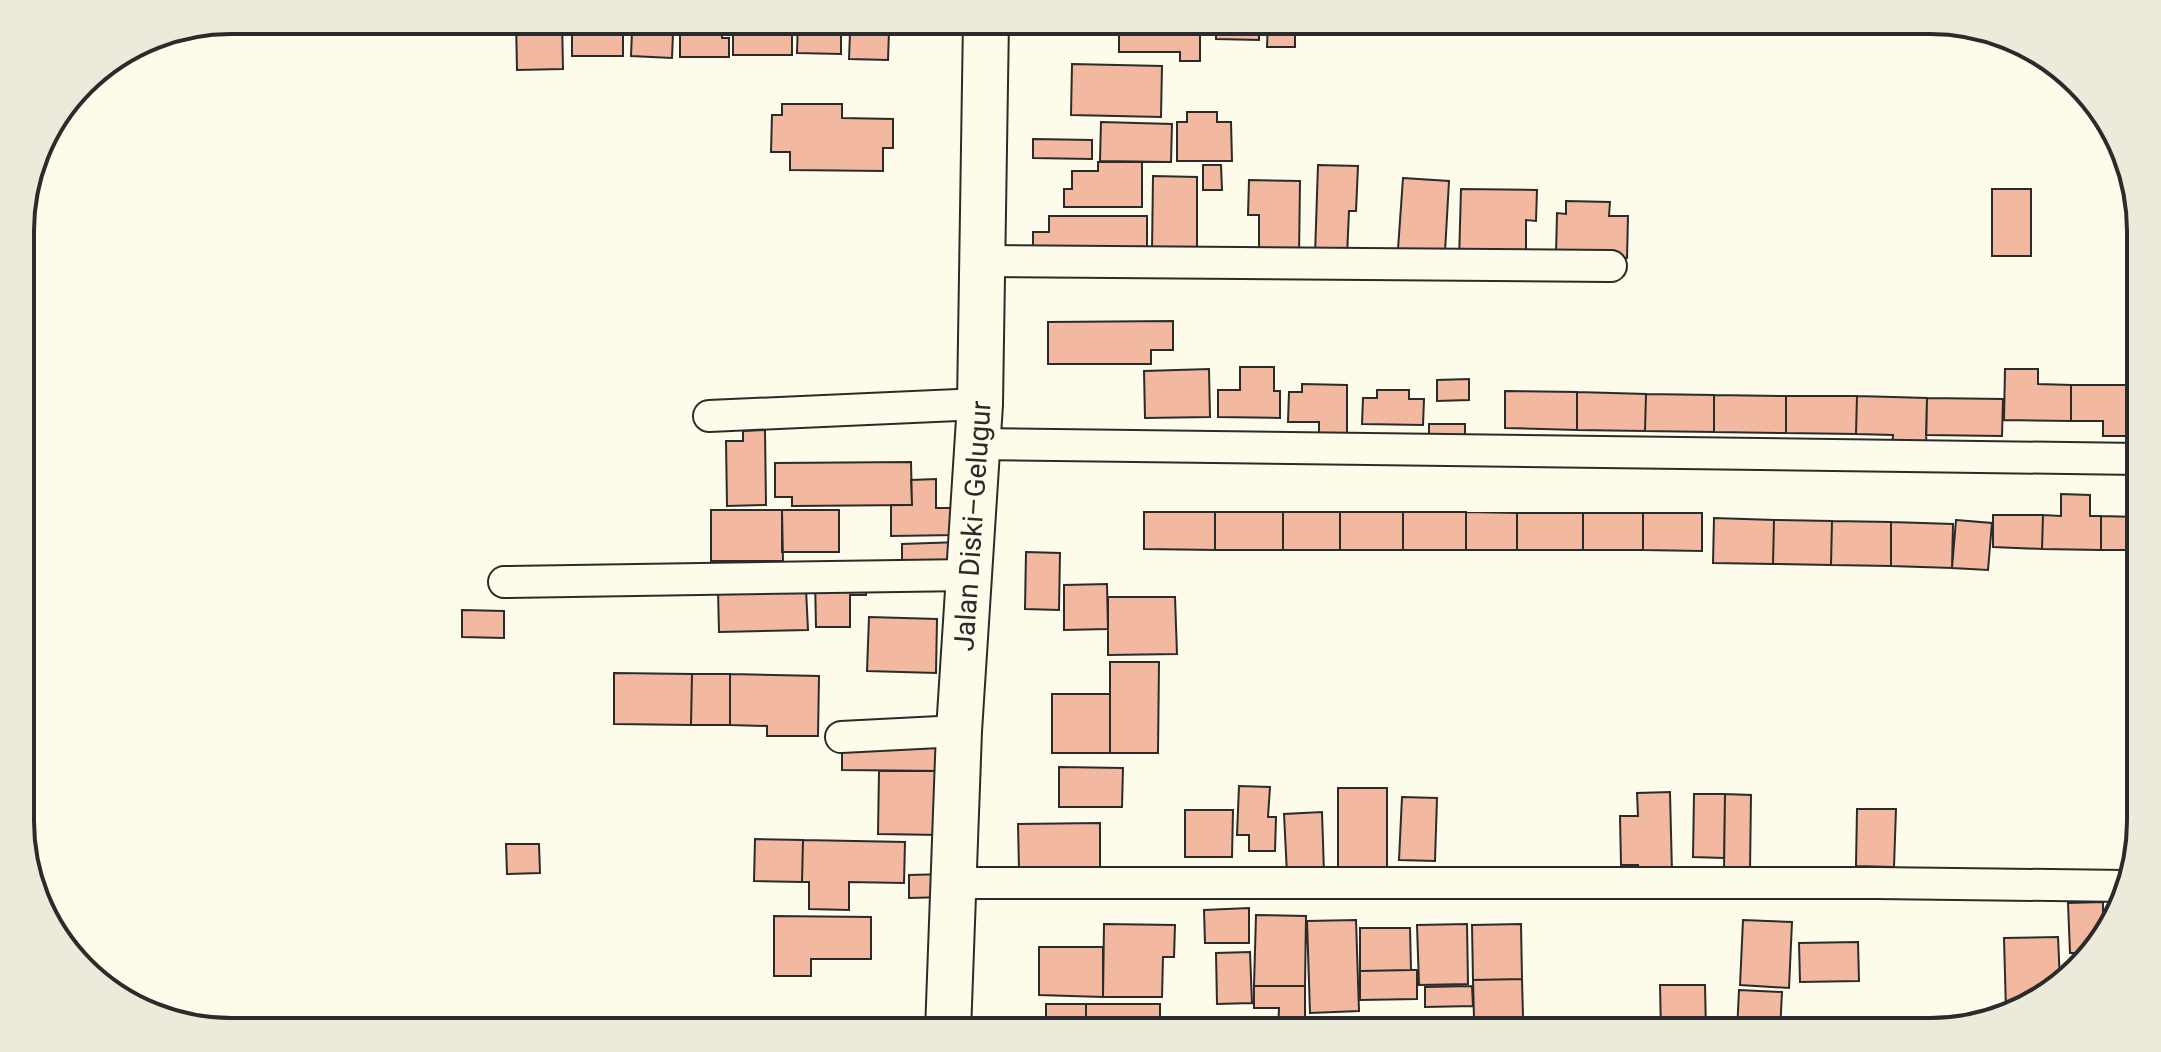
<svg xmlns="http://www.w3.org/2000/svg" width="2161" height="1052" viewBox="0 0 2161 1052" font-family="Roboto,sans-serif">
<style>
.building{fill:#f2b8a0;stroke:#2b2b2b;stroke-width:2}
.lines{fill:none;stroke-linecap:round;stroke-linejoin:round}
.minor-casing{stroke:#2b2b2b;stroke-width:34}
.secondary-casing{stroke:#2b2b2b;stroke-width:48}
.minor{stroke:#fdfbea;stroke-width:30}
.secondary{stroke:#fdfbea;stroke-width:44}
.labels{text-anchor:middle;stroke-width:6;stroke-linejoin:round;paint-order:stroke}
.street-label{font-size:28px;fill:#2b2b2b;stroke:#fdfbea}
.rim{fill:none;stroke:#2b2b2b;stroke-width:4}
</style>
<rect width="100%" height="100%" fill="#fdfbea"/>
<!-- building -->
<path class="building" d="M516 20H562L563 69 517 70Z
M572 20H623V56H572Z
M680 20H722V38H729V57H680Z
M750 20H792V55H733V29L750 30Z
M798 20H833L832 33 841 34V54L797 53Z
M842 20H894V31H889L888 60 849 59 850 33H842Z
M1119 20H1200V61H1180V52H1119Z
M1216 20H1259V40L1216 39Z
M1268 20H1295V47H1267Z
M632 31 673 33 672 58 631 56Z
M1072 64 1162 66 1161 117 1071 115Z
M782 104H842V118L893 119V148H883V171L790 170V152H771L772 115H782Z
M1187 112H1217V122H1231L1232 161H1177V122H1187Z
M1101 122 1172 124 1171 162 1100 161Z
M1033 139 1092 140V159L1033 158Z
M1098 162H1142V207H1064V189H1072V171H1098Z
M1203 165H1221L1222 190H1203Z
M1318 165 1358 166 1356 211H1349L1347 256 1315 255Z
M1153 176 1197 177V252H1152Z
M1403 178 1449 181 1445 252 1398 249Z
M1249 180 1300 181 1299 257 1259 255V215H1248Z
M1461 189 1537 190 1536 221 1526 220V262L1459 261Z
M1992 189H2031V256H1992Z
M1566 201 1610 202 1609 216H1628L1627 258 1556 255 1557 213 1566 214Z
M1049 216H1147V255H1033V232H1049Z
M1173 321V350H1151V364H1048V322Z
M1240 367H1274V391H1280V418L1218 417V390H1240Z
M1209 369 1210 417 1145 418 1144 371Z
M2005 369H2038V384L2071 385V421L2004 420Z
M1469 379V400L1437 401V380Z
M1302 384 1347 385V441H1319V422H1288L1289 392H1302Z
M2071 385H2138V436H2103V421H2071Z
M1377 390H1409V399H1424L1423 425 1362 424 1363 398H1377Z
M1505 391 1577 392V430L1505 428Z
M1577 392 1646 394 1645 431 1577 430Z
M1646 394 1714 395V432L1645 431Z
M1714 395 1786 396V433L1714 432Z
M1786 396H1857L1856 434 1786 433Z
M1857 396 1927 398 1926 451 1892 450 1893 435 1856 434Z
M1927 398 2003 399 2002 436 1926 435Z
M1429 424H1465V447H1429Z
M765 430 766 505 727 506 726 441H743V431Z
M911 462 912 505 792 506V497H775V463Z
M936 479V508H956V535L891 536V505H912L911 480Z
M2061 494 2090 495V516H2101V550L2042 549 2043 515 2061 516Z
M711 510H782L783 561H711Z
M782 510H839V552H782Z
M1144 512H1215V550L1144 549Z
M1215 512H1283V550H1215Z
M1283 512H1340V550H1283Z
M1340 512H1403V550H1340Z
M1403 512H1466V550H1403Z
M1466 512 1517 513V550H1466Z
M1517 513H1583V550H1517Z
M1583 513H1643V550H1583Z
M1643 513H1702V551L1643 550Z
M1993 515H2043L2042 549 1993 547Z
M2101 516 2137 517 2136 550H2101Z
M2137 517H2140V550H2136Z
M1714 518 1774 520 1773 564 1713 563Z
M1774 520 1832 521 1831 565 1773 564Z
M1956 520 1992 523 1988 570 1952 568Z
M1832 521 1891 522V566L1831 565Z
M1891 522 1953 524 1952 568 1891 566Z
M960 542 961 572 902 573V544Z
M1026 552 1060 553 1059 610 1025 609Z
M815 578H866V595H850V627H816Z
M1107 584 1108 629 1064 630V585Z
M806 589 808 630 719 632 718 591Z
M1108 597H1175L1177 654 1108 655Z
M462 610 504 611V638L462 637Z
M869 617 937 619 936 673 867 671Z
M1110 662H1159L1158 753H1110Z
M614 673 692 674 691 725 614 724Z
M692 674H730V725H691Z
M730 674 819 676 818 736H767V726L730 725Z
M1052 694H1110V753H1052Z
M842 745 944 746 943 771 842 770Z
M1059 767 1123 768 1122 807H1059Z
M879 771H943L942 835 878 834Z
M1239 786 1270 787 1268 817H1276L1275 851H1249V835H1237Z
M1338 788H1387V873H1338Z
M1670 792 1672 873 1639 874 1638 865H1621L1620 816H1638L1637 793Z
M1694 794H1725L1724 858 1693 857Z
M1725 794 1751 795 1750 872 1724 871Z
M1402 797 1437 798 1435 861 1399 860Z
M1857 809H1896L1894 867 1856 866Z
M1185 810H1233L1232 857H1185Z
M1322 812 1324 873 1287 874 1284 814Z
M1100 823V868L1019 870 1018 824Z
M755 839 803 840 802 882 754 881Z
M803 840 905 842 904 883 849 882V910L809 909V882H802Z
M506 844H539L540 873 507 874Z
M946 874 947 897 909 898V875Z
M2103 902V916H2117L2085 953H2070L2068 903Z
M1249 908V943H1205L1204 910Z
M1256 915 1306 916 1305 986H1254Z
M774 916 871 917V959H811V976H774Z
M1356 920 1359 1011 1310 1013 1307 921Z
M1743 920 1792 922 1789 988 1740 985Z
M1104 924 1175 925 1174 957H1163L1162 997H1103Z
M1467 924 1468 984 1419 985 1417 925Z
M1521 924 1522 979 1473 980 1472 925Z
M1360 928H1410L1411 970 1360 971Z
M2058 937 2060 982 2047 997 2006 1011 2004 938Z
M1858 942 1859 981 1800 982 1799 943Z
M1039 947H1103V997L1039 995Z
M1250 952 1252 1003 1217 1004 1216 953Z
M1411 970H1417V999L1360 1000V971Z
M1522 979 1523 1017 1474 1018 1473 980Z
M1660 985H1705L1706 1031 1661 1032Z
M1254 986H1305V1032H1278L1279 1008H1254Z
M1472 986 1473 1006 1425 1007V987Z
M1739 990 1782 992 1780 1032H1737Z
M1046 1004H1086V1032H1046Z
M1086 1004H1160V1032H1086Z
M268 1021V1032H235V1022Z
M308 1022H338V1032H308Z
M434 1022 505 1023V1032H434Z
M505 1023 585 1024V1032H505Z
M585 1024 659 1025V1032H585Z
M659 1025 735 1027V1032H659Z"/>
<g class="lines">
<!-- minor casing -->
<g class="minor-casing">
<path id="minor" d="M982 261 1611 266
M709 416 980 404
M976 444 2140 459
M504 582 968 575
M841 737 959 731
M954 883H1877L2126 886"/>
</g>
<!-- secondary casing -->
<g class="secondary-casing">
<path id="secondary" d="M948 1032 959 731 980 404 986 20"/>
</g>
<!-- minor -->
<use href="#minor" class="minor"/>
<!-- secondary -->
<use href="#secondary" class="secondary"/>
</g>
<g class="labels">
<!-- street labels -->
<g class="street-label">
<text transform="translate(972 526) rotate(-86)" y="10">Jalan Diski–Gelugur</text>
</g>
</g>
<!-- crop -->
<path d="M0 0H2161V1052H0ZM231 34H1930A197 197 0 0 1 2127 231V821A197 197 0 0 1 1930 1018H231A197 197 0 0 1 34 821V231A197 197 0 0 1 231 34Z" fill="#eceadb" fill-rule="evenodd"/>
<path class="rim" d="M231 34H1930A197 197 0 0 1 2127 231V821A197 197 0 0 1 1930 1018H231A197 197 0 0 1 34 821V231A197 197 0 0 1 231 34Z"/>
</svg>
